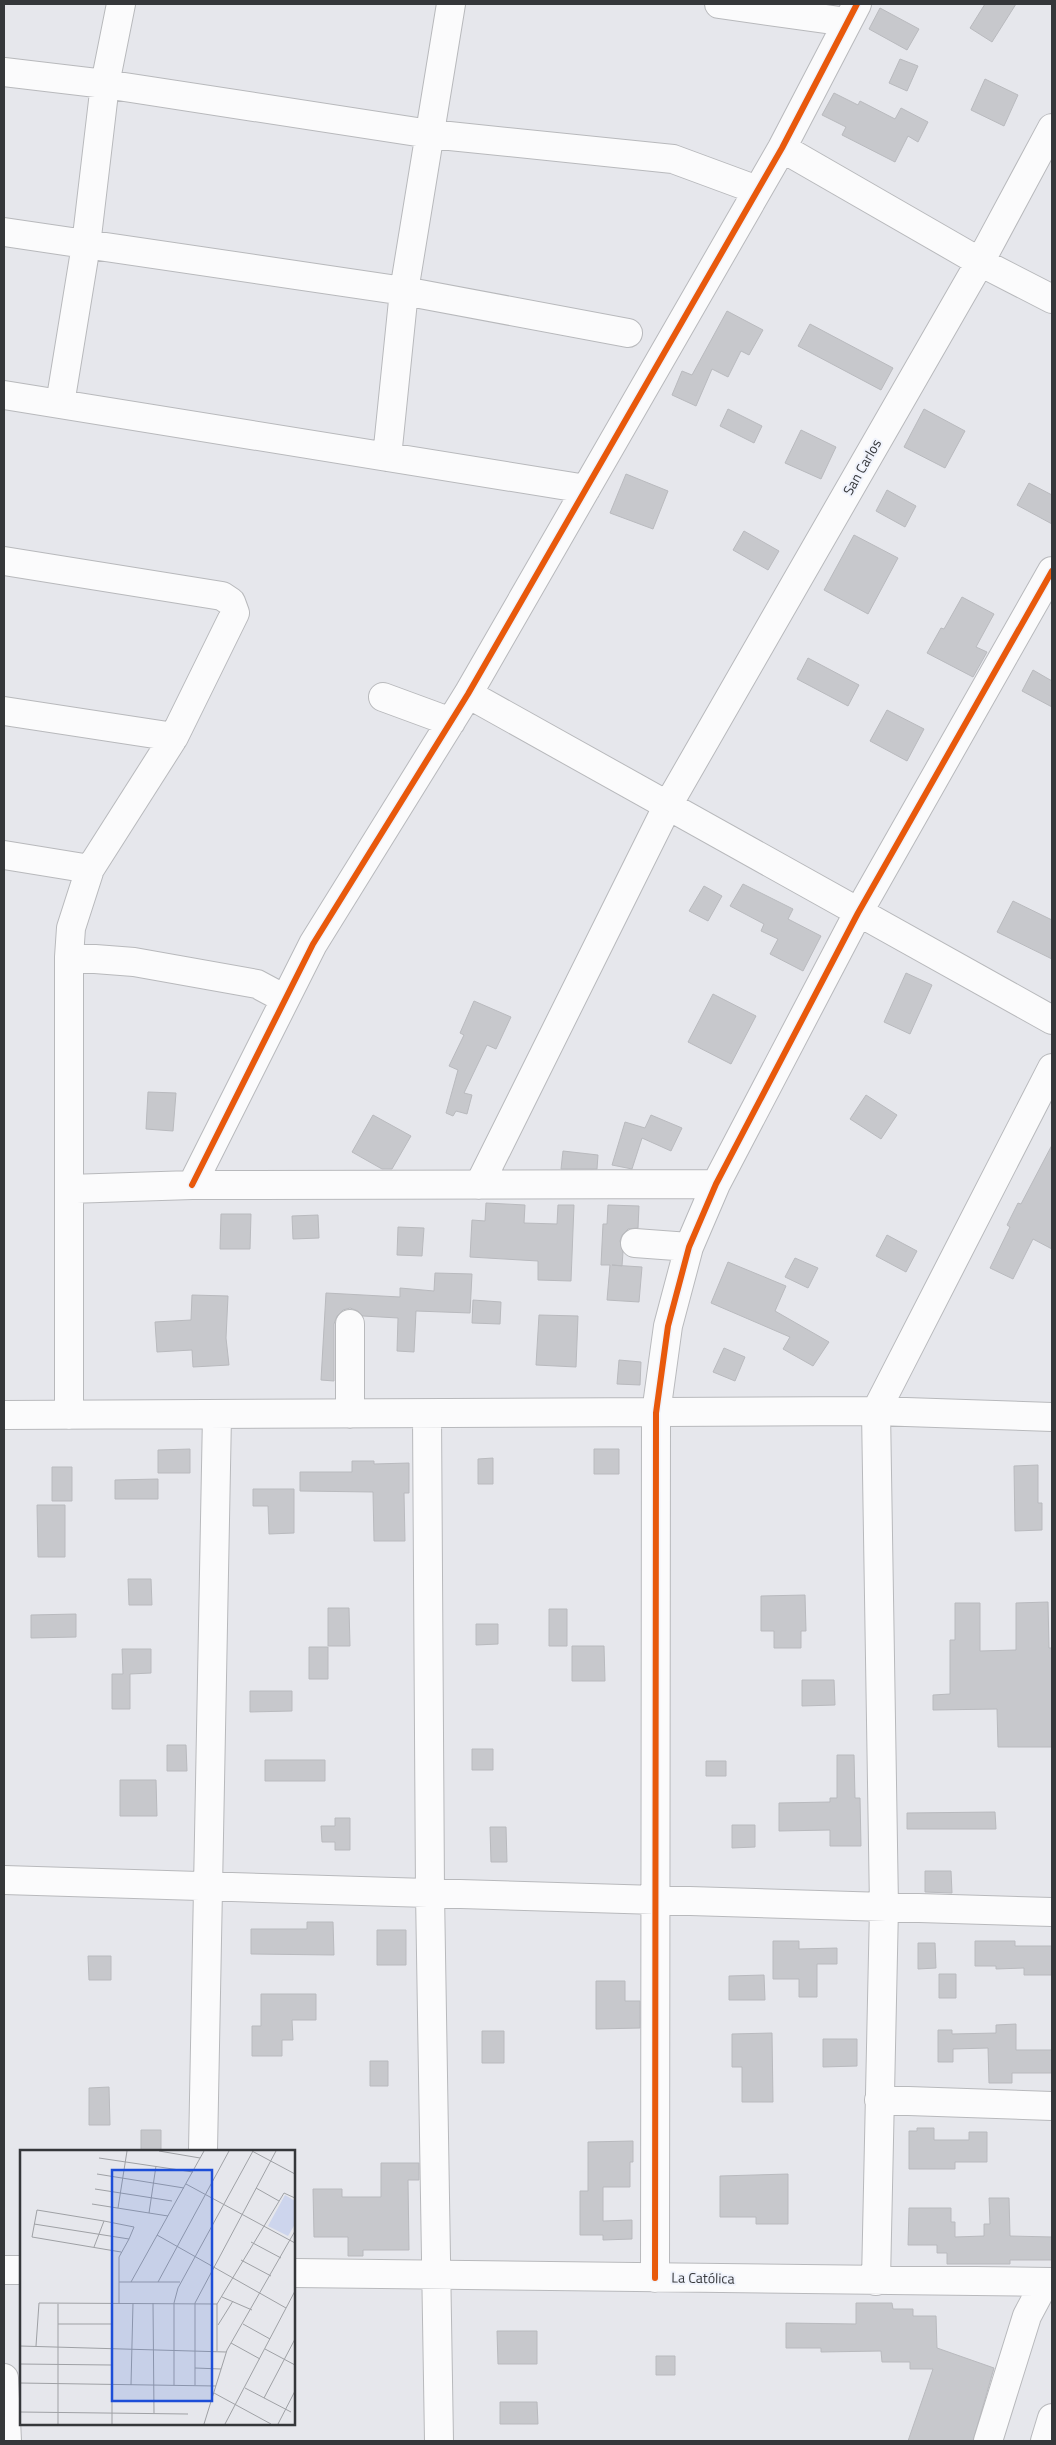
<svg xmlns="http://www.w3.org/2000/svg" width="1056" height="2445" viewBox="0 0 1056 2445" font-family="'Titillium Web',sans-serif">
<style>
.building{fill:#c7c8cc;stroke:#b9babe}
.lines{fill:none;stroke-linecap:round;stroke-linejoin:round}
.minor-casing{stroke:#b8b9bc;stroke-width:30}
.minor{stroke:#fbfbfc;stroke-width:28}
.cycleway-casing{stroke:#f0f3fc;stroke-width:9}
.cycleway{stroke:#e8590c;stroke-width:6}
.labels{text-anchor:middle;stroke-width:4;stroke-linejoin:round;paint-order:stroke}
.street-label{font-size:14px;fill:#35373a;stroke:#f0f3fc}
.inset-road{fill:none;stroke:#9fa1a5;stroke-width:1}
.view{fill:#1d4ed8;fill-opacity:0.15;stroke:#1d4ed8;stroke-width:2.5}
.inset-edge{fill:none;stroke:#35373a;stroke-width:2.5}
</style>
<rect width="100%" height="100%" fill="#e6e7ec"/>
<!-- building -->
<path class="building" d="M985 4H1016L992 42 970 28Z
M880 8 919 29 907 50 869 29Z
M900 59 918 66 907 91 889 83Z
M985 79 1018 95 1004 126 971 110Z
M834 93 858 105 860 101 895 119 901 108 928 122 918 142 908 136 895 162 842 135 846 127 822 115Z
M727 311 763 330 749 355 741 351 728 377 712 369 696 406 672 395 682 371 692 375Z
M810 324 893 368 881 390 798 346Z
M728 409 762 426 754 443 720 426Z
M924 409 965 431 945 468 904 447Z
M801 430 836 447 821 479 785 463Z
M626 474 668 491 653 529 610 513Z
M1029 483 1052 495V524L1017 505Z
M887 490 916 506 905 527 876 511Z
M744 531 779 551 768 570 733 550Z
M854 535 898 558 868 614 824 590Z
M962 597 994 614 976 647 987 652 973 677 927 653 941 628 944 629Z
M808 658 859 685 848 706 797 679Z
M1033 670 1052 681V707L1022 691Z
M887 710 924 729 907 761 870 741Z
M743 884 793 909 788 919 821 936 803 971 770 954 778 939 761 931 764 924 730 906Z
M704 886 722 896 708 921 689 911Z
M1013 901 1052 920V959L997 932Z
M906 973 932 985 910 1034 884 1022Z
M713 994 756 1016 731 1064 688 1042Z
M474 1001 511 1017 496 1049 487 1045 464 1093 472 1095 467 1114 456 1111 453 1116 446 1113 458 1070 449 1066 464 1035 460 1033Z
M148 1092 176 1093 173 1131 146 1129Z
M866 1095 897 1115 881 1139 850 1119Z
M373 1115 411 1136 392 1169H382L352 1152Z
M651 1115 682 1128 671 1151 642 1138 632 1169 612 1165 625 1122 645 1128Z
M1052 1145V1249L1033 1239 1013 1279 990 1268 1010 1227 1007 1225 1018 1203 1021 1204Z
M563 1151 598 1155 597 1169H561Z
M486 1203 525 1205 524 1223 557 1224 558 1205H574L571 1281 538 1280V1261L470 1257 472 1220 485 1221Z
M608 1205 639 1206 638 1228 628 1229 622 1235 620 1241 623 1252 622 1266 612 1265 642 1267 639 1302 607 1300 610 1265H601L603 1224H607Z
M221 1214H251L250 1249H220Z
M318 1215 319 1238 293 1239 292 1216Z
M398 1227 424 1228 422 1256 397 1255Z
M887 1235 917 1251 906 1272 876 1256Z
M795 1258 818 1268 808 1288 785 1277Z
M728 1262 786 1286 775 1311 829 1342 813 1366 783 1349 790 1337 711 1303Z
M435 1273 472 1274 470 1313 416 1311 414 1352 397 1351 398 1318 363 1316 358 1311 350 1308 343 1310 337 1316 334 1324V1381L321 1380 326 1293 400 1297V1288L434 1291Z
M192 1295 228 1296 226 1338 229 1365 193 1367 192 1350 157 1352 155 1322 191 1320Z
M473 1300 501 1302 500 1324 472 1323Z
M539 1315 578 1316 576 1367 536 1365Z
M724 1348 745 1357 735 1381 713 1372Z
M619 1360 641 1362 640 1385 617 1384Z
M190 1449V1473H158V1450Z
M594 1449H619V1474H594Z
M493 1458V1484H478V1459Z
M352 1461H374V1464L409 1463V1493H404L405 1541H374L373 1492 300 1491V1472H352Z
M1038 1465V1503H1042V1530L1015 1531 1014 1466Z
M52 1467H72V1501H52Z
M158 1479V1499H115V1480Z
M253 1489H294V1533L269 1534 268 1506H253Z
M37 1505H65V1557H38Z
M128 1579H151L152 1605H129Z
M805 1595 806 1631H801V1648H774V1631H761V1596Z
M1048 1602 1049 1648H1052V1747H998L997 1709 933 1710V1695L950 1694V1640H955V1603H980V1651L1016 1650V1603Z
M328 1608H349L350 1646H328Z
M549 1609H567V1646H549Z
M76 1614V1637L31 1638V1615Z
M476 1624H498V1644L476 1645Z
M572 1646H604L605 1681H572Z
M309 1647H328V1679H309Z
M122 1649H151V1673L130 1674V1709H112V1674H123Z
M802 1680H834L835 1705 802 1706Z
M250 1691H292V1711L250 1712Z
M167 1745H186L187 1771H167Z
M472 1749H493V1770H472Z
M837 1755H854L855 1798H860L861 1846H830V1830L779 1831V1803L830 1802V1798H837Z
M265 1760H325V1781H265Z
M706 1761H726V1776H706Z
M120 1780H156L157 1816H120Z
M995 1812 996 1829H907V1813Z
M335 1818H350V1850H335V1842H322L321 1826H335Z
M732 1825H755V1847L732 1848Z
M490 1827H506L507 1862H491Z
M925 1871H951L952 1893 925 1892Z
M307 1922H333L334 1955 251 1954V1929H307Z
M377 1930H406V1965H377Z
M773 1941H799V1949L837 1948V1964H817V1997H799V1979H773Z
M975 1941H1015V1946H1052V1975H1024V1968L996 1969V1966H975Z
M918 1943H935L936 1968 918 1969Z
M88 1956H111V1980H89Z
M939 1974H956V1998H939Z
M764 1975 765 2000H729V1976Z
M596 1981H625V2001H640V2028L596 2029Z
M261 1994H316V2020H292L293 2040H282V2056H252V2026H261Z
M1016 2024V2050H1052V2073H1012V2083H989L988 2048 953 2049V2062H938V2030H952V2034L996 2033V2025Z
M482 2031H504V2063H482Z
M772 2033 773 2102H742V2067H732V2034Z
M823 2039H857V2066L823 2067Z
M370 2061H388V2086H370Z
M109 2087 110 2125H89V2088Z
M917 2128H934V2140H969V2132H987V2162H955V2169H909V2131H917Z
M141 2130H161V2151H141Z
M633 2141V2162H630V2187H603V2221L632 2220V2239L603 2240V2235H580V2191H588V2142Z
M381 2163H419V2180H408L409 2250H363V2256H348V2237H314L313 2189H342V2197H381Z
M788 2174V2224H756V2217H720V2176Z
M989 2198H1009L1010 2236 1052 2237V2260H1010V2264H947V2253H937V2245H908L909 2208H951V2222H955V2237L984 2236V2224H990Z
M856 2303H892L893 2309H913V2316H936L937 2348 994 2368 973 2441H908L933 2369H910V2362H882L881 2351 821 2352V2348H786V2323L856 2324Z
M497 2331H537V2364H498Z
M656 2356H675V2375H656Z
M500 2402H537L538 2424H500Z"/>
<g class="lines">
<!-- minor casing -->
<g class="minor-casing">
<path id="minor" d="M719 4 847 22
M4 72 105 84 430 134 673 159 757 190
M782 148 980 262 1052 299
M4 232 404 291 628 333
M4 395 586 489
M60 404 86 245 105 84 121 4
M387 457 404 291 451 4
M4 561 222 596 231 602 235 613 174 737
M468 694 1052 1020
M383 697 451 722
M4 711 174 737 90 869 71 928 69 957V1415
M4 855 90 869
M69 957 134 962 257 984 285 999
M192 1185 313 944 468 694 782 148 857 4
M479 1185 668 805 980 262 1052 128
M69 1189 192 1185 716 1184
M635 1243 689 1247
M350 1324V1414
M427 1414 430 1893 439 2441
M4 1415 876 1411 1052 1417
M4 1880 1052 1912
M879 2100 1052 2106
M203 2151 217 1415
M4 2270H21
M294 2273 1052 2282
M655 2278 656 1413 668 1326 689 1247 716 1184 858 913 1052 571
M876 2281 884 1907 876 1411 1052 1068
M4 2378 7 2441
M988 2441 1027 2316 1045 2282
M1045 2441 1052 2418"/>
</g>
<!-- minor -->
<use href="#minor" class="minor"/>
<!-- cycleway casing -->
<g class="cycleway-casing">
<path id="cycleway" d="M192 1185 313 944 468 694 782 148 857 4
M655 2278 656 1413 668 1326 689 1247 716 1184 858 913 1052 571"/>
</g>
<!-- cycleway -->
<use href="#cycleway" class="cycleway"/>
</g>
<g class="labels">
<!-- street labels -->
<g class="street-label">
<text transform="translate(862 467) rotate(-60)" y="5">San Carlos</text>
<text transform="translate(703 2278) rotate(1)" y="5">La Católica</text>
</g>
</g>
<!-- overview -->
<g transform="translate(20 2150)">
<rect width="275" height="275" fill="#e6e7ec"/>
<path d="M265 45 275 51V74L268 86 248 76Z" fill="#cdd5ed"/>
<path class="inset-road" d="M139 1 180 8M232 1 275 24M79 8 173 22M77 24 164 38M166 34 275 93M236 38 259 51M75 39 152 51M72 54 148 66M98 58 107 1M129 63 136 16M84 71 17 60 12 87 101 102M14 74 109 89 99 107V154M137 85 266 158M231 92 261 108M74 97 84 71 114 77 109 89M221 110 251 126M99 132H160M111 132 184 1M138 132 209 1M202 147 232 160M133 153 134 263M92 154V274M38 174H92M223 174 250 189M198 175 213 151M211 193 240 209M0 196 206 202M16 196 19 153 197 154M245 199 275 215M197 201V154L264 43 275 48M0 214 91 215M175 218 201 219M0 233 196 236M111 235 113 153M154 235V153L158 138 233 1M175 235V153L256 1M225 238 271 262M194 243 251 274M244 248 275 189M0 262 168 264M38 274V154M184 274 207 200 275 81M205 274 275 141M258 274 275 241"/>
<path class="view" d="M92 20H192V251H92Z"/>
<rect width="275" height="275" class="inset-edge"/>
</g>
<!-- border -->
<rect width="1056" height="2445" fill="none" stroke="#35373a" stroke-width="10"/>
</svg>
